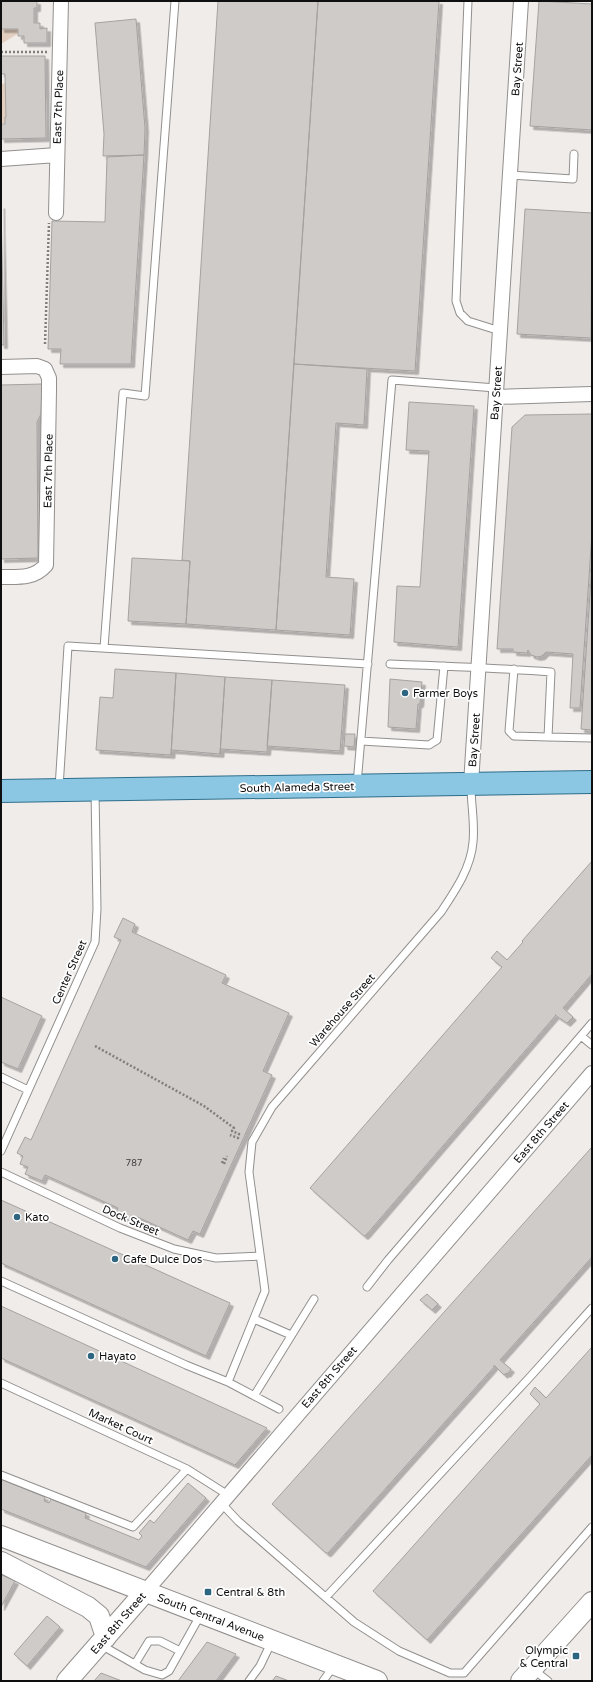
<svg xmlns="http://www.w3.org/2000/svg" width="593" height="1682" viewBox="0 0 593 1682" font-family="'Varela Round',sans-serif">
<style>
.green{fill:#e2cfc0}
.building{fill:#cecbc9;stroke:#a5a2a0;filter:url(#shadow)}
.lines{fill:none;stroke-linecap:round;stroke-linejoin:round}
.lane-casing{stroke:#928f8d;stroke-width:9}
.street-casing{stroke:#928f8d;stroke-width:16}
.secondary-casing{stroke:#928f8d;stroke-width:22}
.primary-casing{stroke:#2e6e8b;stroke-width:24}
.path{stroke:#817e7d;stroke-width:2.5;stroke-dasharray:2 2;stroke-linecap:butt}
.lane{stroke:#fff;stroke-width:7}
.street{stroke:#fff;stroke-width:14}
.secondary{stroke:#fff;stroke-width:20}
.primary{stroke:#8bc7e2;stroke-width:22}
.poi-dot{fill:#2e6580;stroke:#fff;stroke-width:1.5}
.labels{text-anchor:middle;stroke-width:3.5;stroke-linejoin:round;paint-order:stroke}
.number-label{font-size:9px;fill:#403e3e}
.street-label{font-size:11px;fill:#100f0f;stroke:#fff}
.poi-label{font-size:11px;fill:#100f0f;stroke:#fff;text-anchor:start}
</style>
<defs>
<filter id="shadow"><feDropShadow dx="3.5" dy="3.5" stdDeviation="0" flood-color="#0004"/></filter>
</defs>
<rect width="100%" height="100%" fill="#f0ecea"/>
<!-- green -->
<path class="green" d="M24 26V30L1 44V27Z
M6 83 7 123H1V84Z"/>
<!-- building -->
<path class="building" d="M1 1H37V8H34V23H40V29L47 28V43H24V36H18V29H1Z
M218 1H318L276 630 186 624 190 561 182 560Z
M318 1H439L415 371 294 364Z
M539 1 592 4V130L530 126Z
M136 19 145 128 144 155 103 156 104 134 95 23Z
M1 56H45L46 138 1 139V124H5V117H6L5 74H1Z
M144 155 131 364H60L61 349H48L52 221 105 222 107 157Z
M1 205 4 345H1Z
M525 209 592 213 591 338 517 334Z
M294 364 367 369 364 425 336 423 326 577 354 579 350 635 276 630Z
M42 384 41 414 37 422 38 558 1 559V385Z
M409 402 474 406 458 647 394 642 397 586 420 587 429 451 406 450Z
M592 414V533L580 708H570L573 654 546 652 542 656 537 657 531 655 528 650 527 653 513 652V649H497L512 427 525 415Z
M132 558 190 561 186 624 128 621Z
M592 564V730L581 729Z
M115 669 176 673 171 755 96 750 100 697 113 698Z
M176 673 225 677 220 754 172 750 171 755Z
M225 677 272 680 267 752 221 749 220 754Z
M390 679 422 682 420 704H418L416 729 388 727Z
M272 680 345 685 340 751 267 746Z
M345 734H355L354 747 344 746Z
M592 861V974L563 1008 573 1017 567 1023 555 1015H556L366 1235 364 1236 310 1188 502 967 491 958 497 951 507 960 523 942 522 941Z
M123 918 135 924 132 932 226 975 222 983 289 1013 263 1071 272 1075 200 1234 193 1231 188 1240 135 1216 132 1222 115 1214 118 1208 45 1175 42 1181 25 1174 28 1167 20 1164 23 1156 17 1153 25 1137 31 1140 121 940 114 937Z
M1 997 42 1016 18 1069 1 1062Z
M592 1147V1257L500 1360 511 1369 507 1374 506 1373 504 1375 494 1365V1367L328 1553H326L272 1504Z
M1 1200 230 1303 206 1356 1 1263Z
M427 1294 438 1304 432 1310 420 1300Z
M1 1306 250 1420 267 1428 235 1465 1 1358Z
M592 1347V1455L427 1640 373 1591 540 1404 530 1394 535 1387 546 1398Z
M1 1479 45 1497 44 1501 49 1503 51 1499 86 1513 85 1518 139 1540 142 1536 139 1533 150 1520 154 1523 188 1483 206 1498 146 1567 1 1509Z
M2 1575 15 1581 1 1607V1578Z
M47 1616 60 1627 27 1666 14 1654Z
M207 1642 236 1654 216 1681H178Z
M101 1673 122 1681H94Z
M276 1676 289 1681H272Z"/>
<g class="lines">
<!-- lane casing -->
<g class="lane-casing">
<path id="lane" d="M468 1 456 301 460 313 468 321 500 331
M510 175 573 179 574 154
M104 648 123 393 145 396 175 1
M390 664C444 666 498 668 551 672L548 737 514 736 509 731 514 669
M548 737 592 738
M361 741 429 745 437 740 444 666
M357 784 392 380 496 388
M59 788 68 646 368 664
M581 1036 592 1045
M1 1077 28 1090
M1 1151 95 942 97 909 95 791
M1 1172 120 1228 174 1249 216 1258 260 1256
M1 1281 186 1365 228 1382 265 1291 249 1172 252 1142 272 1107 441 912C455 891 471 868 473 842 475 824 471 804 471 786
M367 1287 388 1260 592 1023
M254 1319 291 1335
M228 1382 279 1409
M1 1383 187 1469 228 1495
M254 1396 314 1299
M1 1475 133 1527 187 1469
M222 1504 238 1521 354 1622 399 1651 450 1673H464L592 1527
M326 1597 529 1378 592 1308
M101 1645 145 1670 162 1675 169 1671 201 1614
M135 1664 149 1641H160L180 1651
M534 1670 548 1681
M249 1681 260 1666 272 1641
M323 1681 333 1667"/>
</g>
<!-- street casing -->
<g class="street-casing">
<path id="street" d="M1 159 57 155
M56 213 61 1
M1 367 37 366 45 369 49 378V390L46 565C34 579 18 577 1 577
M496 397 592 394
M471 784 521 1
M145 1592 592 1073"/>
</g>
<!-- secondary casing -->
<g class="secondary-casing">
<path id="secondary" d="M1 1536 377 1681
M1 1562 88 1607 99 1616 106 1637
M67 1681 145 1592
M521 1681 592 1602"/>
</g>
<!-- primary casing -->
<g class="primary-casing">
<path id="primary" d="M1 791 592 782"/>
</g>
<!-- path -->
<path class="path" d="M1 52H48
M45 344 49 223
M95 1046 204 1106 234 1128 232 1131 239 1134 238 1138 230 1135
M222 1163 224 1158
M224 1164 227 1156"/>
<!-- lane -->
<use href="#lane" class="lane"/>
<!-- street -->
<use href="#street" class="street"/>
<!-- secondary -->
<use href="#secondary" class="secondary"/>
<!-- primary -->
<use href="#primary" class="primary"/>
</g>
<!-- markers -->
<g class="poi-dot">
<circle cx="405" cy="693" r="4"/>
<circle cx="17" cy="1217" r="4"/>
<circle cx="115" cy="1259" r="4"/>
<circle cx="91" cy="1356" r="4"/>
<rect x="204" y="1588" width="8" height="8" rx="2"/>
<rect x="572" y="1652" width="8" height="8" rx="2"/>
</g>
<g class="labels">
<!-- number labels -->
<g class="number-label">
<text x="134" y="1166">787</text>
</g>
<!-- street labels -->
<g class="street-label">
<text transform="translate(517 69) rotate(-86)" y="4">Bay Street</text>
<text transform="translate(58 107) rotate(-88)" y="4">East 7th Place</text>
<text transform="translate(496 393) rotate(-86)" y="4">Bay Street</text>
<text transform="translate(48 471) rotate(-89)" y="4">East 7th Place</text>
<text transform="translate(474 740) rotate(-86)" y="4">Bay Street</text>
<text transform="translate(297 787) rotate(-1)" y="4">South Alameda Street</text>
<text transform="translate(69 972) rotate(-66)" y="4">Center Street</text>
<text transform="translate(342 1010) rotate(-49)" y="4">Warehouse Street</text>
<text transform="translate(541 1132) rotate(-49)" y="4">East 8th Street</text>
<text transform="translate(131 1220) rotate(23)" y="4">Dock Street</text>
<text transform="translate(329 1377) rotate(-49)" y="4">East 8th Street</text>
<text transform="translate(121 1426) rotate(25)" y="4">Market Court</text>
<text transform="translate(211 1617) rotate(21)" y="4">South Central Avenue</text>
<text transform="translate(118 1623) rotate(-49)" y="4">East 8th Street</text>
</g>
<!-- poi labels -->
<g class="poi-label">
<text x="413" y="697">Farmer Boys</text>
<text x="25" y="1221">Kato</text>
<text x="123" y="1263">Cafe Dulce Dos</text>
<text x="99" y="1360">Hayato</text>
<text x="216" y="1596">Central &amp; 8th</text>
<text x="568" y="1654" text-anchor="end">Olympic<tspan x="568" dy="13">&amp; Central</tspan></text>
</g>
</g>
<!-- border -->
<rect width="593" height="1682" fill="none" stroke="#100f0f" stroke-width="4"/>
</svg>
